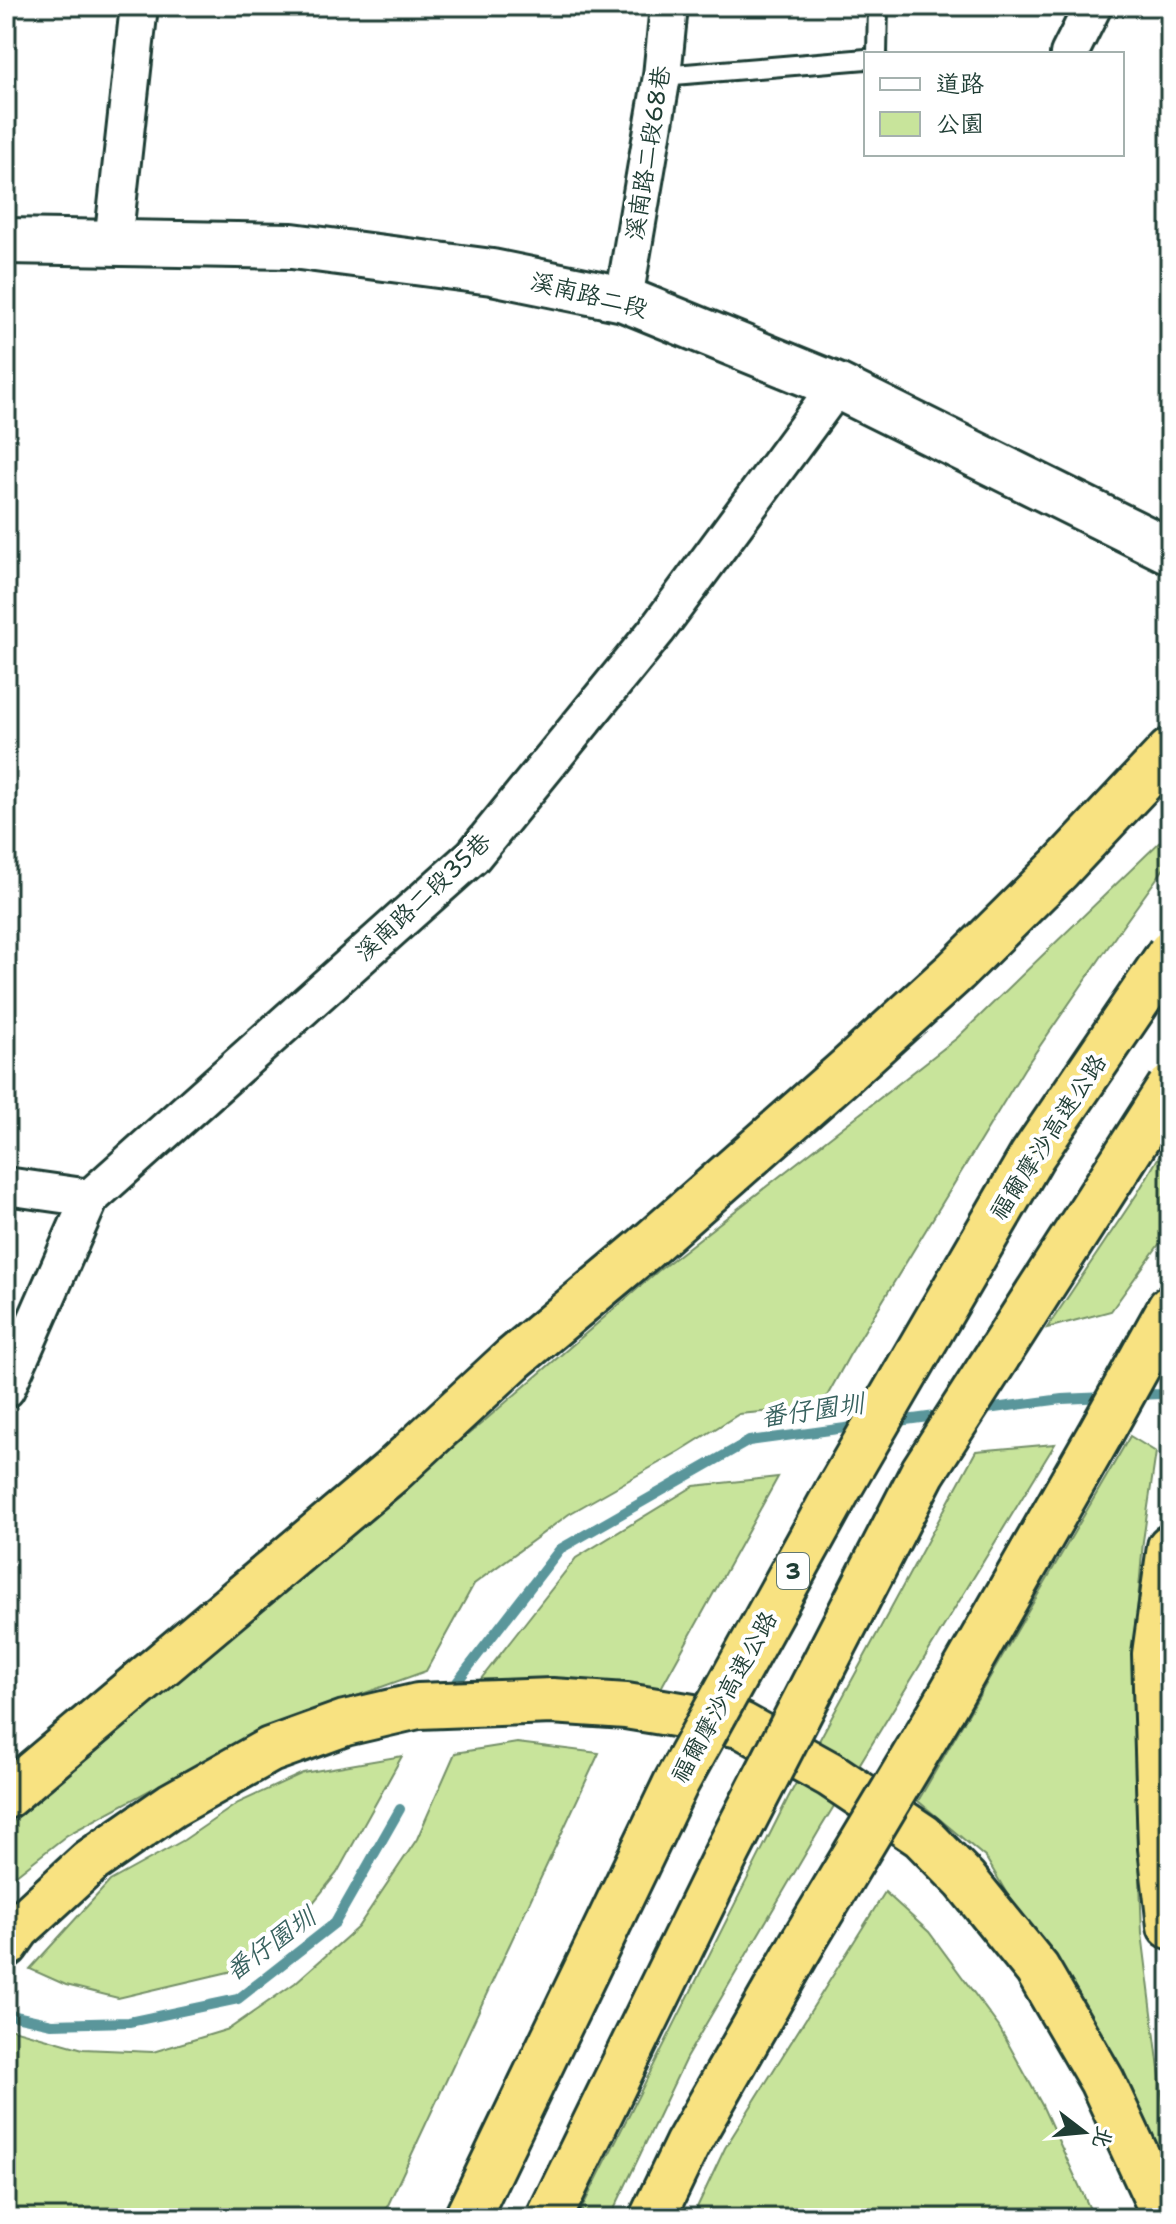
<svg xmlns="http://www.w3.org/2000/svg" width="1176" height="2224" viewBox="0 0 1176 2224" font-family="'Shantell Sans','LXGW WenKai TC',sans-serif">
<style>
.green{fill:#c8e49b;stroke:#749068;stroke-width:2}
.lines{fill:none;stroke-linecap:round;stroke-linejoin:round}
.stream{stroke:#5a969b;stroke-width:10}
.lane-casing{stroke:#1f3d34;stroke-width:24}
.street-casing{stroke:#1f3d34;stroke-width:42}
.secondary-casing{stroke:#1f3d34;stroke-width:50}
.highway-casing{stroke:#1f3d34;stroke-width:50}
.lane{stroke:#fff;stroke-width:18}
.street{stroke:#fff;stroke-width:36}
.secondary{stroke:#fff;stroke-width:44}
.highway{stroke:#f8e281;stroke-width:44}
.highway-bridge-casing{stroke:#1f3d34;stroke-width:50;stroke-linecap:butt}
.highway-bridge{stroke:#f8e281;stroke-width:44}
.labels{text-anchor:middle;stroke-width:8;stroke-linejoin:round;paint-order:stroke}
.shield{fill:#fff;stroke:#627771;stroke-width:2}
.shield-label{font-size:22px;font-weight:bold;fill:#1f3d34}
.street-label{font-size:24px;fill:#1f3d34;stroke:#fff}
.water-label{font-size:26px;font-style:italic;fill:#38625f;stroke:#fff}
</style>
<rect width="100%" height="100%" fill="#fff"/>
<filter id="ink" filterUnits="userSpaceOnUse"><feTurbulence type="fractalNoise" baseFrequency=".0125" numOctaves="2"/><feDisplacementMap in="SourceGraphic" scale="16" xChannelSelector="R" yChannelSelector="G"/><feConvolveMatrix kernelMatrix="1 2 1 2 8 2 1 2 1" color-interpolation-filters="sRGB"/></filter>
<g filter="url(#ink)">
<!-- green -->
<path class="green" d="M1170 832V860L1119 931 1024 1069 849 1356 821 1407 739 1414 680 1451 569 1514 474 1584 426 1671 257 1732 67 1835 6 1883V1827L98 1750 324 1553 482 1423 658 1271 957 1038Z
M1170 1138V1229L1111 1311 1047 1328 1137 1194Z
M1130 1436 1156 1452 1143 1541 1135 1637 1136 1779 1142 1933 1170 2158V2173L1131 2104 1068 1977 1017 1911 986 1858 918 1801Z
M1055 1444 820 1829 686 2058 610 2218H577L788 1798 976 1451Z
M778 1477 661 1688 575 1682 477 1684 576 1558 694 1486Z
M517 1743 599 1753 382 2218H6V2027L83 2049 153 2052 229 2029 295 1983 358 1927 417 1839 455 1753Z
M402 1756 337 1873 284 1939 237 1970 118 1998 66 1985 30 1969 110 1881 184 1840 238 1803 303 1773Z
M885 1892 929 1932 999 2027 1042 2105 1094 2218H692L725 2148Z"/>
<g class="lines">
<!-- stream -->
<path class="stream" d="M1134 1395 1161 1394 1170 1391
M979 1410 1062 1399 1106 1397
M891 1422 943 1415
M457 1682 560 1549 749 1441 860 1426
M6 2014 52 2024 129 2022 238 1999 335 1923 400 1809"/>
<!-- lane casing -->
<g class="lane-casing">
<path id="lane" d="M877 54 878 6
M662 76 866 59"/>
</g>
<!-- street casing -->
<g class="street-casing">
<path id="street" d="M1069 54 1093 6
M113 243 139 6
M624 299 662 76 669 6
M6 1186 90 1198
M6 1389 90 1198 473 856 657 630 837 386"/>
</g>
<!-- secondary casing -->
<g class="secondary-casing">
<path id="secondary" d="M6 241 292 246 492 272 624 299 837 386 1170 551"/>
</g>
<!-- highway casing -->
<g class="highway-casing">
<path id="highway" d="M1170 1547 1155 1654 1161 1848 1170 1926
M942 1710 1100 1434 1170 1308
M6 1796 390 1473 513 1359 642 1251 845 1072 956 971 1060 868 1170 751
M6 1945 18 1928 91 1861 172 1805 270 1750 345 1723 418 1706 552 1701 626 1706 741 1725 831 1775 922 1836 965 1880 1037 1969 1102 2081 1160 2206 1163 2218
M652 2218 687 2145 803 1942"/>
</g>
<!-- lane -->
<use href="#lane" class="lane"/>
<!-- street -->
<use href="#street" class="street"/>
<!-- secondary -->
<use href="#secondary" class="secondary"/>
<!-- highway -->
<use href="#highway" class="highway"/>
<!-- highway-bridge casing -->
<g class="highway-bridge-casing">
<path id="highway-bridge" d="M803 1942 942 1710
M467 2218 676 1783 838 1490 1032 1156 1170 953
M549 2218 728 1851 923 1472 1170 1087"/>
</g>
<!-- highway-bridge -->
<use href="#highway-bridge" class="highway-bridge"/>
</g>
</g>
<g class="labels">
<!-- shield labels -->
<rect class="shield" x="777" y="1553" width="32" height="36" rx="6"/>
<g class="shield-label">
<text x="793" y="1579">3</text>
</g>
<!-- street labels -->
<g class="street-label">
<text transform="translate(648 153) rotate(-81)" y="8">溪南路二段68巷</text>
<text transform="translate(589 295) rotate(14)" y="8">溪南路二段</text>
<text transform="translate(423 897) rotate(-43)" y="8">溪南路二段35巷</text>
<text transform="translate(1048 1137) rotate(-57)" y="8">福爾摩沙高速公路</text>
<text transform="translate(724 1697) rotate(-61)" y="8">福爾摩沙高速公路</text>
</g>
<!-- water labels -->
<g class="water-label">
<text transform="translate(812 1410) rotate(-8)" y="9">番仔園圳</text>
<text transform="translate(270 1944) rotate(-36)" y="9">番仔園圳</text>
</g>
</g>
<!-- margin -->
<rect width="1176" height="2224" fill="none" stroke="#fff" stroke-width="32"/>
<rect x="16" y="16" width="1144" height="2192" fill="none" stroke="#1f3d34" stroke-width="3" filter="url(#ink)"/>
<!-- legend -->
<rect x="864" y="52" width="260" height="104" fill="#ffffff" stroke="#a5b1ae" stroke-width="2"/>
<rect x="880" y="78" width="40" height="12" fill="#ffffff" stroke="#a5b1ae" stroke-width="2"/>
<text x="936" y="92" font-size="24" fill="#1f3d34">道路</text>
<rect x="880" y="112" width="40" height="24" fill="#c8e49b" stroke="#a5b1ae" stroke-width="2"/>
<text x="936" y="132" font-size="24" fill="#1f3d34">公園</text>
<!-- north arrow -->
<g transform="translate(1084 2132) rotate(106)" stroke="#ffffff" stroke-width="6" paint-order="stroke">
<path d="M0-6L14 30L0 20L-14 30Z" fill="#1f3d34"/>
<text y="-12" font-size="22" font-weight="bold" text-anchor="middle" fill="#1f3d34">北</text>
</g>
</svg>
